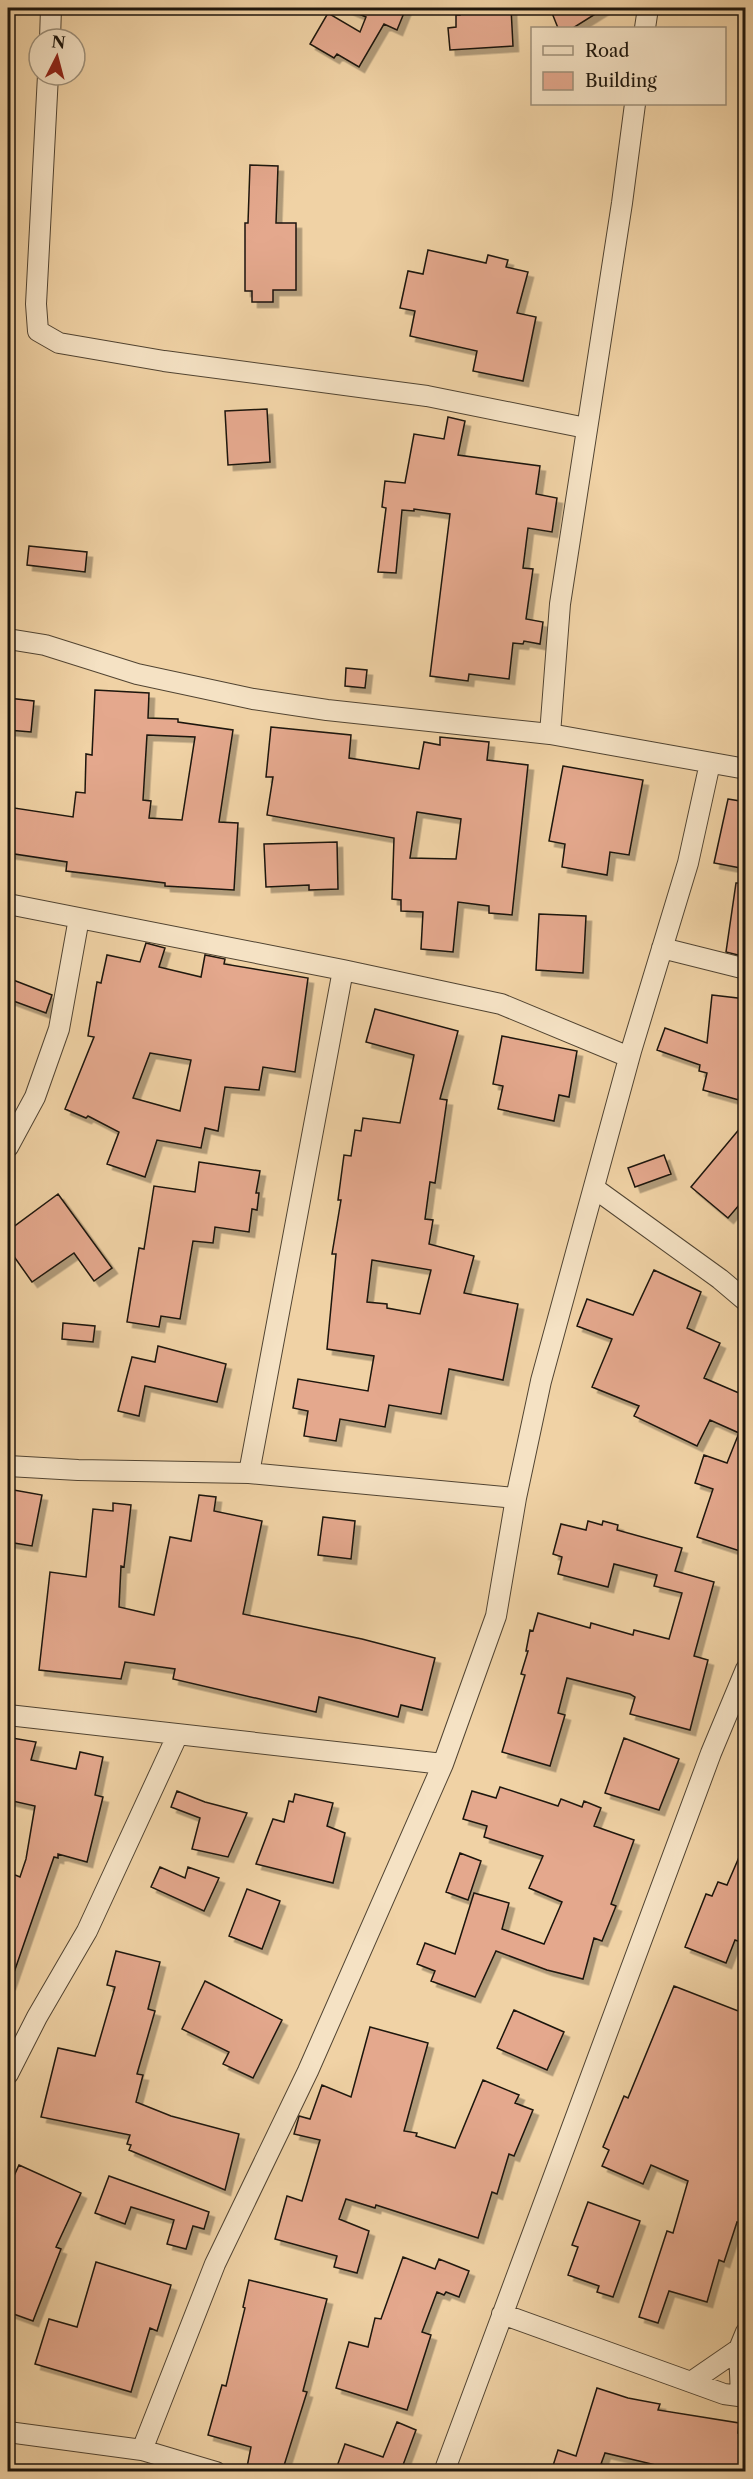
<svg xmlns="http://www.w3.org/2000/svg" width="753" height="2479" viewBox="0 0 753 2479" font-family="'Libre Caslon Text',serif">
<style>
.building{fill:#e4a88d;stroke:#1c150c;stroke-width:1.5;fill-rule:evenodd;filter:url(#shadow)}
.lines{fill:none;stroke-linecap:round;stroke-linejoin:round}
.street-casing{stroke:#514432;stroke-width:22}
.street{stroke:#f5e2c4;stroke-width:20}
</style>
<defs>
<filter id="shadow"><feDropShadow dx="5.5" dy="5.5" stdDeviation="0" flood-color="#0004"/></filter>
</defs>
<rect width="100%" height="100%" fill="#f0d2a5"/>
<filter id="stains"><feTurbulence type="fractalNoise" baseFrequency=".00333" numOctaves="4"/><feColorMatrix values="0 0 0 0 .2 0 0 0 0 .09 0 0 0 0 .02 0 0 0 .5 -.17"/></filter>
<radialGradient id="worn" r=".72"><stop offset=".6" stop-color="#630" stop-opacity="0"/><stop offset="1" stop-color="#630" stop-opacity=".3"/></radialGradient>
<!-- building -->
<path class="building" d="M345 8H406L397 30 384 24 359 67 337 54 334 58 310 44 328 13 360 32 366 17Z
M459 8H511L513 46 450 50 448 28 456 27V15H460Z
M550 8H605L573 28H558Z
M250 165 278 166 276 223H296V290H273V302H252V291H245V223H248Z
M428 250 486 263 488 255 508 260 506 267 528 272 517 313 536 317 523 381 473 371 477 351 410 336 415 311 400 308 408 271 423 274Z
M267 409 270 462 228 465 225 411Z
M448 417 465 421 458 455 540 466 536 494 557 498 552 532 528 528 523 568 533 569 526 619 543 622 540 644 524 641 523 644 513 643 509 679 469 674 468 681 430 676 450 514 414 509V511L402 510 396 573 378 572 386 508 382 507 385 481 405 483 414 434 444 439Z
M29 546 87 552 85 572 27 565Z
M346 668 367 670 365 688 345 686Z
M95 690 149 693 148 718 178 719V722L233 730 219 822 238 823 234 890 165 886V883L66 871 67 862 8 853V807L73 817 76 792 85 793 86 754 92 755ZM147 735 195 737 182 820 149 818 151 801 143 800Z
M8 698 34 701 31 732 8 730Z
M271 727 351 735 349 758 419 769 424 742 440 745V737L489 742 487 760 528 765 512 915 489 913V906L458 902 453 952 421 949 423 912 401 911V900L392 899 394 838 267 815 273 777H266ZM417 812 461 819 456 859 410 858Z
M563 766 643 780 629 855 610 852 607 875 562 867 565 844 549 841Z
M728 799 746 802V869L714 863Z
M337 842 338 889 309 890V885L266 887 264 844Z
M736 883H746V957L726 952Z
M539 914 586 916 583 973 536 970Z
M146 943 165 948 159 967 201 977 205 955 225 959 224 964 308 978 295 1072 263 1067 259 1090 225 1087 218 1131 205 1128 201 1148 157 1140 145 1177 107 1164 119 1132 88 1116 86 1118 65 1109 94 1037 88 1036 97 982 101 983 107 955 140 962ZM150 1053 191 1060 180 1111 133 1098Z
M8 978 52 995 46 1013 8 999Z
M712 995 746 999V1102L703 1090 707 1073 699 1071 700 1065 657 1050 665 1028 707 1043Z
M375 1009 458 1031 440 1099 447 1100 435 1183 430 1182 425 1219 433 1220 429 1244 474 1256 464 1293 518 1304 503 1380 449 1369 441 1414 389 1405 385 1427 340 1419 336 1441 304 1436 308 1411 293 1408 298 1379 368 1391 374 1356 327 1349 336 1254H332L341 1200H338L344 1155 351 1156 355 1130 361 1131 363 1118 400 1123 414 1055 366 1042ZM372 1260 431 1270 420 1314 387 1308V1304L367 1302Z
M502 1036 577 1051 569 1097 559 1095 554 1121 498 1109 503 1086 493 1084Z
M746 1121V1197L728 1218 691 1187Z
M664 1155 671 1174 635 1187 628 1168Z
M199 1162 260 1171 256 1193H259L257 1210 252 1209 249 1232 215 1227 213 1243 193 1241 180 1319 161 1316 159 1327 127 1322 139 1248 144 1249 154 1186 195 1192Z
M58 1194 112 1268 94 1281 74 1253 32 1282 8 1248V1231Z
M654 1270 701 1292 687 1328 720 1343 704 1378 746 1396V1553L697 1537 713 1489 695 1483 704 1455 727 1463 739 1433 710 1420 697 1446 634 1416 639 1406 592 1387 612 1339 577 1326 587 1299 633 1315Z
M63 1323 95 1326 93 1342 62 1339Z
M158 1346 226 1364 217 1402 145 1386 139 1416 118 1411 132 1357 155 1362Z
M8 1489 42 1495 32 1546 8 1542Z
M199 1495 216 1497 214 1511 262 1521 243 1614 362 1639 435 1658 422 1710 401 1705 398 1717 319 1697 316 1712 173 1679 175 1669 125 1662 121 1679 39 1670 50 1572 86 1577 93 1509 113 1511V1503L131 1505 124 1567 121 1566 119 1607 154 1615 170 1537 191 1541Z
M323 1517 355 1521 351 1559 318 1555Z
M588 1521 602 1525 603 1521 618 1525 617 1530 682 1548 675 1571 714 1582 694 1656 708 1660 690 1730 630 1714 635 1697 630 1694 567 1678 558 1713 565 1715 550 1766 502 1752 525 1675 521 1674 528 1651H526L530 1630 533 1631 538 1613 590 1628 591 1623 633 1635 634 1630 669 1639 682 1593 654 1586 657 1575 614 1564 608 1587 558 1574 562 1557 553 1554 561 1524 586 1530Z
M12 1738 36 1742 31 1760 76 1769 80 1752 103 1757 95 1795 103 1797 87 1862 58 1854V1858L54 1857 10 1984 8 1983V1872L20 1877 26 1859 35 1806 8 1800V1770Z
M624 1738 679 1759 659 1810 605 1793Z
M500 1787 558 1806 561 1799 582 1807 584 1801 601 1808 594 1826 634 1840 611 1904 616 1906 602 1941 594 1938 583 1979 547 1970 496 1951 475 1997 431 1981 435 1971 417 1964 425 1943 455 1954 474 1893 509 1903 502 1929 544 1944 562 1902 529 1888 543 1856 484 1837 487 1826 463 1819 472 1791 496 1798Z
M177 1791 205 1802 247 1813 228 1857 192 1849 200 1818 171 1807Z
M295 1794 333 1803 327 1826 345 1833 333 1883 256 1864 273 1819 284 1822 289 1801 293 1802Z
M746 1841V1944L735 1940 726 1963 685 1947 706 1894 712 1896 718 1882 727 1885Z
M460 1853 481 1861 468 1900 446 1892Z
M160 1867 185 1878 188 1867 219 1878 204 1911 151 1887Z
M247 1889 280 1901 262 1949 229 1936Z
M116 1951 160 1962 148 2009 155 2011 137 2074 143 2075 136 2102 171 2116 239 2134 225 2190 129 2150 131 2145 127 2144 130 2135 41 2117 58 2048 95 2056 115 1987 107 1985Z
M205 1981 282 2020 253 2078 223 2064 229 2052 182 2029Z
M674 1986 746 2014V2225L737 2222 724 2262 719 2260 707 2302 669 2291 658 2323 639 2317 667 2231 673 2233 688 2181 651 2165 643 2184 602 2166 609 2150 603 2147 624 2096 628 2098Z
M514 2010 564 2032 547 2070 497 2048Z
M370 2027 428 2043 404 2131 417 2133 416 2136 455 2148 483 2080 519 2095 515 2103 533 2110 514 2156 509 2154 497 2194 492 2192 478 2238 376 2205 375 2208 346 2199 339 2219 369 2231 357 2273 334 2267 337 2256 275 2239 287 2196 302 2201 320 2140 294 2134 298 2120 299 2116 310 2119 322 2085 351 2097Z
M19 2165 81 2193 56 2247 61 2249 33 2321 8 2312V2189Z
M109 2176 209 2212 204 2229 193 2226 186 2249 167 2244 174 2220 131 2207 125 2224 95 2213Z
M588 2202 640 2221 613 2297 597 2292 599 2286 568 2275 578 2247 572 2245Z
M403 2257 435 2269 439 2259 469 2271 459 2297 446 2292 444 2295 437 2292 422 2332 431 2335 407 2410 336 2388 349 2342 368 2347 375 2318 381 2319Z
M96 2262 171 2285 157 2331 150 2328 131 2392 35 2364 49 2319 77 2327Z
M249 2280 327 2299 303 2391 307 2392 282 2472H246L251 2447 208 2435 222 2385 226 2386 245 2308 243 2307Z
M597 2388 628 2398 660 2404 658 2410 739 2423 738 2433 746 2434 741 2472H655L656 2465 605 2453 601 2464 614 2468 613 2472H551L558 2450 576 2456Z
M397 2422 416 2430 403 2465 416 2469V2472H335L345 2444 383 2457Z"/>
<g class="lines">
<!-- street casing -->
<g class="street-casing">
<path id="street" d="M645 28 648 8
M50 39 51 8
M48 75 36 304 38 331 59 343 164 361 427 396 586 428
M8 639 45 645 137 674 253 699 327 710 550 734 746 769
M550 734 560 604 622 203 635 104
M8 904 343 970 501 1004 629 1057
M662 948 746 969
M8 1147 35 1097 59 1029 79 918
M594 1188 720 1279 746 1301
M8 1466 78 1470 249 1473 516 1498
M249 1473 343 970
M8 1715 443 1764
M8 2074 37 2017 87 1931 178 1734
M502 2314 724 2394 746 2397
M691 2382 739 2349
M741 2396 739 2349 746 2332
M8 2432 142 2450 216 2472
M142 2450 215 2264 308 2071 443 1764 496 1616 516 1498 541 1381 631 1051 688 863 710 763
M444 2472 711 1753 746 1669"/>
</g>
<!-- street -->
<use href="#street" class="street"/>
</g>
<!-- margin -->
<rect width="753" height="2479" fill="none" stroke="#f0d2a5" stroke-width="30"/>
<rect x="9" y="9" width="735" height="2461" fill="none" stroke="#1c150c" stroke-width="3"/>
<rect x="15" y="15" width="723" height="2449" fill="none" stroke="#1c150c" stroke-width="1.5"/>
<!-- legend -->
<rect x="531" y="27" width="195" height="78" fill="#f5e2c4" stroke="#9e907a" stroke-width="1.5"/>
<rect x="543" y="46" width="30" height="9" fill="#f5e2c4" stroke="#9e907a" stroke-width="1.5"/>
<text x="585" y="57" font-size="18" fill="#1c150c">Road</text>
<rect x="543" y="72" width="30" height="18" fill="#e4a88d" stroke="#9e907a" stroke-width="1.5"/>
<text x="585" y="87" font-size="18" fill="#1c150c">Building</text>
<!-- north arrow -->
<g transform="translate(57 57) rotate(6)"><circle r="28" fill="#f5e2c4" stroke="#9e907a" stroke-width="1.5"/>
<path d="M0-4.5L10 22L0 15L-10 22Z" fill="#8f2418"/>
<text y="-9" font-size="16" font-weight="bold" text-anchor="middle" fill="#1c150c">N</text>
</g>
<rect width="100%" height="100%" filter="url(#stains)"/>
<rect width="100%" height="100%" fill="url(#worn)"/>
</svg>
